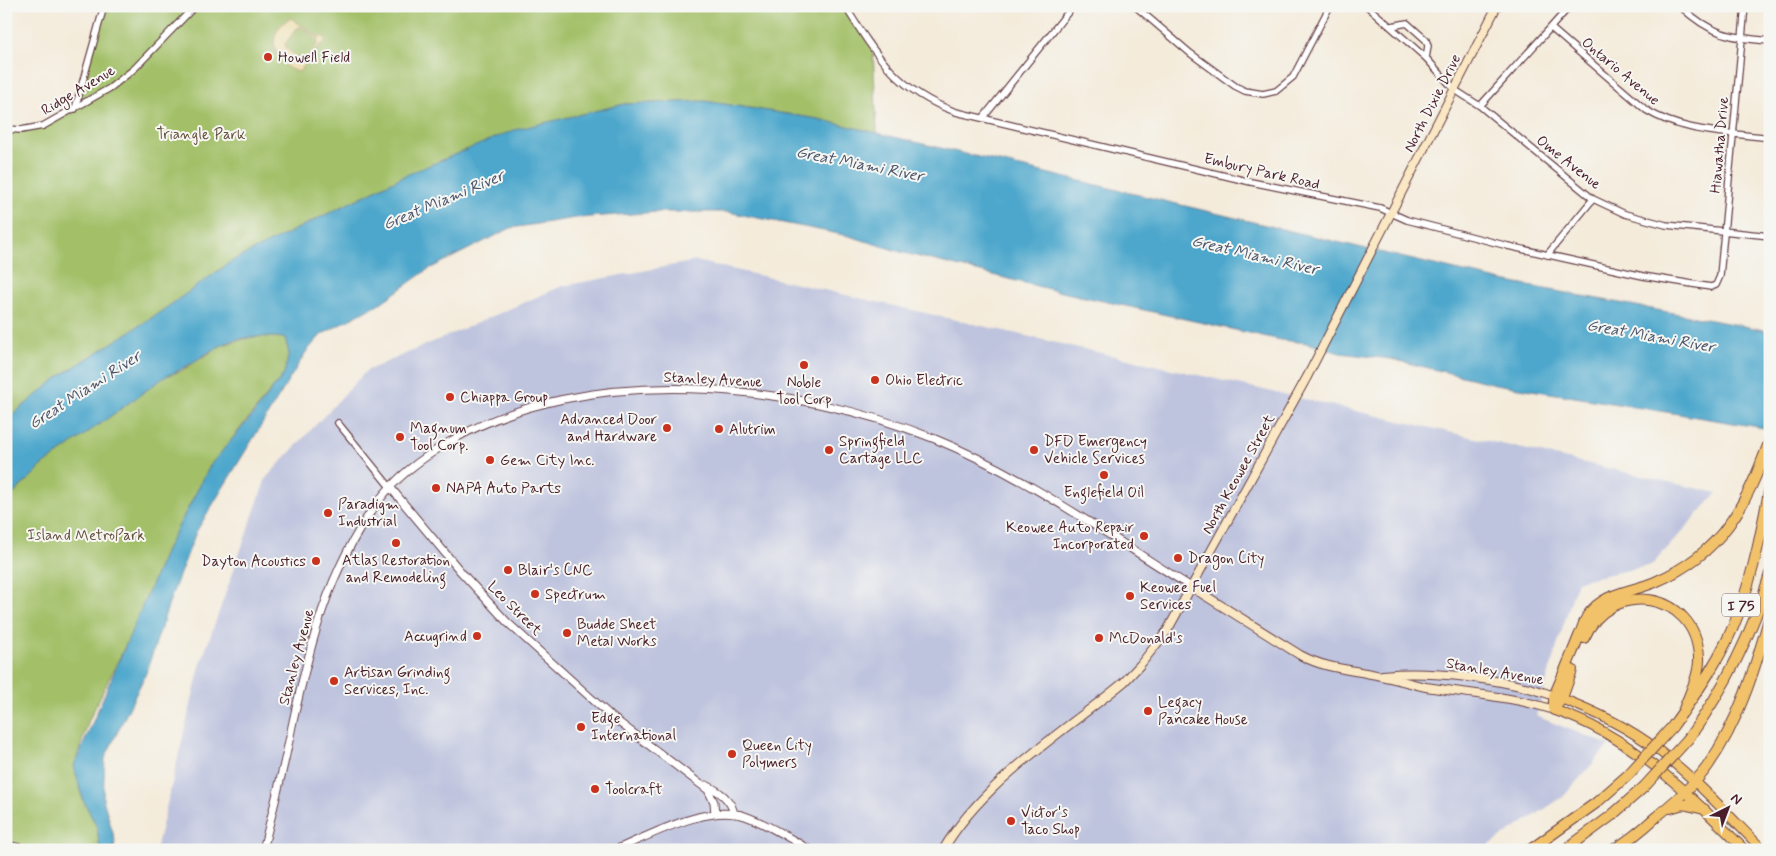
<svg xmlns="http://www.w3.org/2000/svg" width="1776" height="856" viewBox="0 0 1776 856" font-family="Mynerve,sans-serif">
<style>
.industrial{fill:#bec3de}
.green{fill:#a3c067;stroke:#767049}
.sand{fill:#eeda9e;stroke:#9c7c64;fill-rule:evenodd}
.water{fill:#4ea7cc;stroke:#4c637c}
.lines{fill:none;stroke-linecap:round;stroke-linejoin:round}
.minor-casing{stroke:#643e45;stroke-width:8}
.tertiary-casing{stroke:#643e45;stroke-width:9}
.secondary-casing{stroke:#643e45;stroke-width:10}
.primary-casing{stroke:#643e45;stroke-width:11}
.motorway-casing{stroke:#643e45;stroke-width:12}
.minor{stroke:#fff;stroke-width:5.5}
.tertiary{stroke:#fff;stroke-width:7}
.secondary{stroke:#fae7c3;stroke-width:8}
.primary{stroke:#f2c26a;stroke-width:9}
.motorway{stroke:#f2c26a;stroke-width:10}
.motorway-bridge-casing{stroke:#643e45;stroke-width:12;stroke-linecap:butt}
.motorway-bridge{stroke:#f2c26a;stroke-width:10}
.poi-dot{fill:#c8321e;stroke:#f6f6f2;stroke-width:2}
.labels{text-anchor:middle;stroke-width:4;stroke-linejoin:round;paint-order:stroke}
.shield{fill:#f6f6f2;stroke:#7e6067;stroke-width:1}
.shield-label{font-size:14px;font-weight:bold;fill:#4a1f2b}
.poi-label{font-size:15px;fill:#4a1f2b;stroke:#f6f6f2;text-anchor:start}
.street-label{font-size:15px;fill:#4a1f2b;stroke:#f6f6f2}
.park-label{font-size:15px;fill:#654f3d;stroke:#f6f6f2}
.water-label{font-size:16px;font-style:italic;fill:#4c556b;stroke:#f6f6f2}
</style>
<rect width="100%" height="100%" fill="#f6f6f2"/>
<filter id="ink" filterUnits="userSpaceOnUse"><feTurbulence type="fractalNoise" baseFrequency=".02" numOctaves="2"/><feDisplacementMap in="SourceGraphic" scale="10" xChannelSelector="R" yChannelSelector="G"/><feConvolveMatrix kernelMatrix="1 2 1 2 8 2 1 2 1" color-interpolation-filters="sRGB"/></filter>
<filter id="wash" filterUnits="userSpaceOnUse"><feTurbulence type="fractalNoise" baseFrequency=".0096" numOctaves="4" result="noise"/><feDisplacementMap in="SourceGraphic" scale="20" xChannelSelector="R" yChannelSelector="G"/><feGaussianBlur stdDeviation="1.12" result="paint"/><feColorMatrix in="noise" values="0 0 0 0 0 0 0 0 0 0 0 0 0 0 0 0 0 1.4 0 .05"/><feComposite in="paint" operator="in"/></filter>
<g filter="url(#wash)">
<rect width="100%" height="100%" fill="#f4ebda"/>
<!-- industrial -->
<path class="industrial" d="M696 261 1717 493 1652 565 1577 581 1536 716 1609 745 1563 797 1482 850H156L200 666 266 478 366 371 562 286Z"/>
<!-- green -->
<path class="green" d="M104 6H845L873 50 877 133 818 119 705 101 624 104 406 175 232 261 156 315 60 376 6 420V129H31L75 109Z
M256 336 285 338 289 353 284 374 211 465 167 548 131 634 89 720 74 766 83 800 97 827 100 850H6V501L43 465 166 376 181 371 222 345Z"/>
<!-- sand -->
<path class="sand" d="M291 18 319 38 322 36 326 39 325 43 320 45 299 72C272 67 264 30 291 18ZM301 27 317 39 318 43 306 60 302 61 286 48 285 44 297 28Z"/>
<!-- water -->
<path class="water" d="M705 101 818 119 1502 281 1770 331V429L1495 384 1391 359 1340 353 1307 343 1281 340 1057 291 904 253 849 236 728 212H659L576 218 511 228 427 270 382 302 321 335 306 352 196 532 171 597 146 673 105 758 103 799 115 840 114 850H100L97 827 83 800 74 766 167 548 211 464 251 417 284 374 289 353 285 338C263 336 241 335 220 346 202 355 186 369 166 376L43 465 6 501V420L60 376 156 315 232 261 406 175 514 130 624 104Z"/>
</g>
<g filter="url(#ink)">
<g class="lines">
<!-- minor casing -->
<g class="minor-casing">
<path id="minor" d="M845 6C876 56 899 92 956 112L1251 182 1380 208 1407 220 1508 246 1643 276 1711 287 1716 285 1720 276 1745 6
M1135 6 1190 53 1235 86 1245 91 1263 94 1276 91 1293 77 1330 6
M1367 6 1426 58 1455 90 1480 106 1593 199 1625 214 1666 225 1770 236
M1680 6C1711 35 1729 37 1770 41
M1392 26 1407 23 1426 40 1428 46 1426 58
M1551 28 1646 110C1683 133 1727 132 1770 138
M1480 106 1570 6
M75 109 104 6
M983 118 1073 6
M6 129 21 130 43 126 110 88 134 69 195 6
M1547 255 1593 199
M338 423 390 487"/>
</g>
<!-- tertiary casing -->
<g class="tertiary-casing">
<path id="tertiary" d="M390 487 461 572 507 622 612 717 708 790 714 802 715 814
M706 785C719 791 731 799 734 814
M6 845 29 850
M263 850C273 809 284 768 292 726 310 645 327 572 377 503 397 476 421 459 449 442 584 361 795 382 935 439 1026 476 1109 536 1193 588
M615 850C651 835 706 804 745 816 768 824 789 838 810 850"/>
</g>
<!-- secondary casing -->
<g class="secondary-casing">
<path id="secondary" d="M1193 588 1300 655C1328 670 1352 669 1381 676 1396 679 1411 684 1426 687 1469 694 1512 696 1554 710
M1383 675C1430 670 1509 679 1554 696
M943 850C983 781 1064 732 1124 682L1140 665 1167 631 1307 377 1497 6"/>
</g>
<!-- primary casing -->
<g class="primary-casing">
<path id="primary" d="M1557 697C1592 710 1628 727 1658 750 1696 779 1729 816 1763 850
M1554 710C1632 736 1688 793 1745 850"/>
</g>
<!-- motorway casing -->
<g class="motorway-casing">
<path id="motorway" d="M1584 638C1610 578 1696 591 1699 657 1700 675 1689 695 1683 712
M1554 709 1562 698 1572 670
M1554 710V696C1563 676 1571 656 1579 636 1582 630 1584 621 1588 615 1604 592 1632 592 1655 582 1723 553 1746 505 1770 440
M1672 727C1698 691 1724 654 1739 612 1754 571 1762 529 1770 486
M1688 739C1725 688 1752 635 1770 574
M1670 808 1683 804 1704 809
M1530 850 1596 803 1628 775
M1565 850 1611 816 1644 787
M1613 850C1629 841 1643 829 1656 817 1674 802 1693 786 1707 767 1739 722 1755 668 1770 616"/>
</g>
<!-- minor -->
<use href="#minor" class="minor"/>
<!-- tertiary -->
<use href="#tertiary" class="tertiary"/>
<!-- secondary -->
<use href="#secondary" class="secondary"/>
<!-- primary -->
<use href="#primary" class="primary"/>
<!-- motorway -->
<use href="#motorway" class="motorway"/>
<!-- motorway-bridge casing -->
<g class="motorway-bridge-casing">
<path id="motorway-bridge" d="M1628 775 1672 727
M1644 787 1688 739"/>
</g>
<!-- motorway-bridge -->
<use href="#motorway-bridge" class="motorway-bridge"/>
</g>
</g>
<!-- markers -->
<g class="poi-dot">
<circle cx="268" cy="57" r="5"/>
<circle cx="804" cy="365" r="5"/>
<circle cx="875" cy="380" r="5"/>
<circle cx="450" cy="397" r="5"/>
<circle cx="667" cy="428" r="5"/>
<circle cx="719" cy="429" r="5"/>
<circle cx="400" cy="437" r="5"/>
<circle cx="829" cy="450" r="5"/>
<circle cx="1034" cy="450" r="5"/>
<circle cx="490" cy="460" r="5"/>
<circle cx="1104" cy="475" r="5"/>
<circle cx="436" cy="488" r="5"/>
<circle cx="328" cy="513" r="5"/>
<circle cx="1144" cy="536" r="5"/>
<circle cx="396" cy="543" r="5"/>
<circle cx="1178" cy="558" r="5"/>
<circle cx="316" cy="561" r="5"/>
<circle cx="508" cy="570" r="5"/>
<circle cx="535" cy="594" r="5"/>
<circle cx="1130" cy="596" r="5"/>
<circle cx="567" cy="633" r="5"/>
<circle cx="477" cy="636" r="5"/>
<circle cx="1099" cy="638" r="5"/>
<circle cx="334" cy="681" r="5"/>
<circle cx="1148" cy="711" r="5"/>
<circle cx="581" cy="727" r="5"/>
<circle cx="732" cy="754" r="5"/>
<circle cx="595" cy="789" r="5"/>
<circle cx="1011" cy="821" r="5"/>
</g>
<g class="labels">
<!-- shield labels -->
<rect class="shield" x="1722" y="593.5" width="38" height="23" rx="4"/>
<g class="shield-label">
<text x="1741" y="610">I 75</text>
</g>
<!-- poi labels -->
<g class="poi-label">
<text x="278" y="62">Howell Field</text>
<text x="885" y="385">Ohio Electric</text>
<text x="804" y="387" text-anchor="middle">Noble<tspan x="804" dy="17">Tool Corp</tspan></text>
<text x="460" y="402">Chiappa Group</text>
<text x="657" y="424" text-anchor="end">Advanced Door<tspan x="657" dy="17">and Hardware</tspan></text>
<text x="410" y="433">Magnum<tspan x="410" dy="17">Tool Corp.</tspan></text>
<text x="729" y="434">Alutrim</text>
<text x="839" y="446">Springfield<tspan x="839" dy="17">Cartage LLC</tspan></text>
<text x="1044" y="446">DFD Emergency<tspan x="1044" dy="17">Vehicle Services</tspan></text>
<text x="500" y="465">Gem City Inc.</text>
<text x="446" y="493">NAPA Auto Parts</text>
<text x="1104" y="497" text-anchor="middle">Englefield Oil</text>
<text x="338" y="509">Paradigm<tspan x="338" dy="17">Industrial</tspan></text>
<text x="1134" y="532" text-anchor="end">Keowee Auto Repair<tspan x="1134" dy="17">Incorporated</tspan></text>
<text x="1188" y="563">Dragon City</text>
<text x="396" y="565" text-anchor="middle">Atlas Restoration<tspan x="396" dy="17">and Remodeling</tspan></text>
<text x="306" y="566" text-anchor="end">Dayton Acoustics</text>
<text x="518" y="575">Blair's CNC</text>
<text x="1140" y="592">Keowee Fuel<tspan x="1140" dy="17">Services</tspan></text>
<text x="545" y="599">Spectrum</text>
<text x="577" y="629">Budde Sheet<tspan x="577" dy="17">Metal Works</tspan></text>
<text x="467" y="641" text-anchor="end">Accugrind</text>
<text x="1109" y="643">McDonald's</text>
<text x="344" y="677">Artisan Grinding<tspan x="344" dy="17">Services, Inc.</tspan></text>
<text x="1158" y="707">Legacy<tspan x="1158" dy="17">Pancake House</tspan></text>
<text x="591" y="723">Edge<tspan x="591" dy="17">International</tspan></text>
<text x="742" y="750">Queen City<tspan x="742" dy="17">Polymers</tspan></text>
<text x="605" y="794">Toolcraft</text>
<text x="1021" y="817">Victor's<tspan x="1021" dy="17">Taco Shop</tspan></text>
</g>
<!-- street labels -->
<g class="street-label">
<text transform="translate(1621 71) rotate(40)" y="5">Ontario Avenue</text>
<text transform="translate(78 90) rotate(-31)" y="5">Ridge Avenue</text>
<text transform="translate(1432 103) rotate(-63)" y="5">North Dixie Drive</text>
<text transform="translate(1719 145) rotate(-85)" y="5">Hiawatha Drive</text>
<text transform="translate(1569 162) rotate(38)" y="5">Ome Avenue</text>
<text transform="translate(1262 171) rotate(13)" y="5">Embury Park Road</text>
<text transform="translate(713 379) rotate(3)" y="5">Stanley Avenue</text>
<text transform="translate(1238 474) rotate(-61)" y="5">North Keowee Street</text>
<text transform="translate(515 608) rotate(45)" y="5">Leo Street</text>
<text transform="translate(296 657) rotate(-75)" y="5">Stanley Avenue</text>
<text transform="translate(1495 671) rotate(10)" y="5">Stanley Avenue</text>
</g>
<!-- park labels -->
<g class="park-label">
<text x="201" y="139">Triangle Park</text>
<text x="86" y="540">Island MetroPark</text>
</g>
<!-- water labels -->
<g class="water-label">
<text transform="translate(860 163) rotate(11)" y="6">Great Miami River</text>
<text transform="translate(443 199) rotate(-23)" y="6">Great Miami River</text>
<text transform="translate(1255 254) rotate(13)" y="6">Great Miami River</text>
<text transform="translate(1651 335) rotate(10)" y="6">Great Miami River</text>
<text transform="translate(84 389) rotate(-33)" y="6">Great Miami River</text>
</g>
</g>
<!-- margin -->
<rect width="1776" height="856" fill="none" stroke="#f6f6f2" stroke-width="25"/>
<!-- north arrow -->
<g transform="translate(1728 808) rotate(42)" stroke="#f6f6f2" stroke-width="4" paint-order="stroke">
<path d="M0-4L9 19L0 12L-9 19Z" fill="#4a1f2b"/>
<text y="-8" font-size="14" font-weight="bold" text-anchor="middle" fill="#4a1f2b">N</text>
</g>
</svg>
